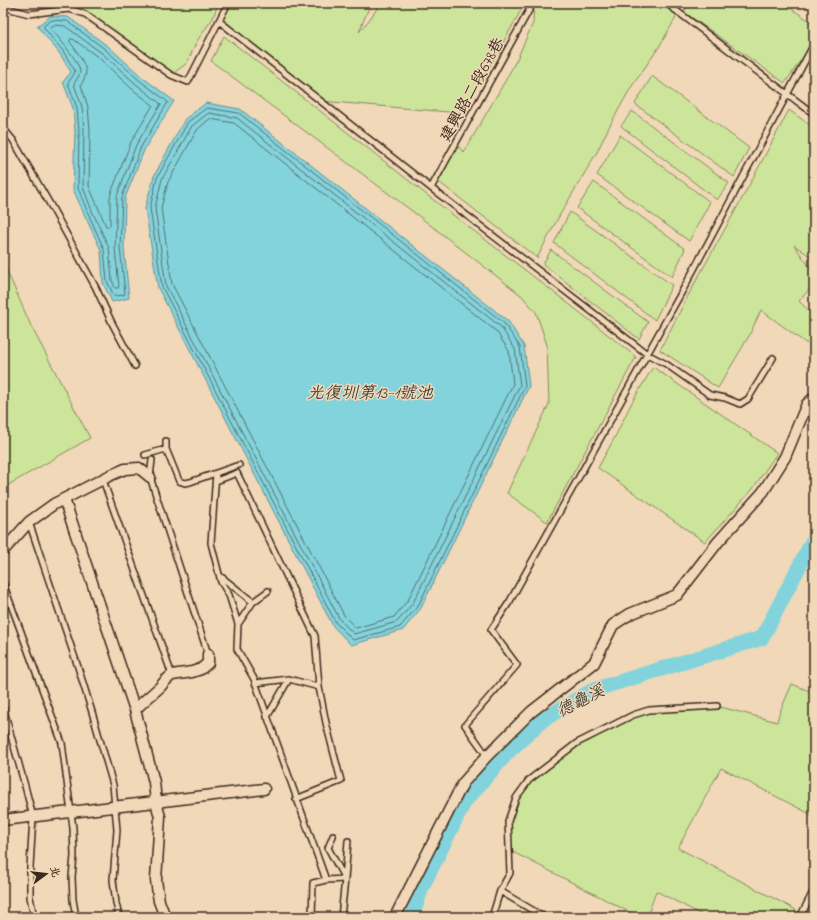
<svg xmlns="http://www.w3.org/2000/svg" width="817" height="920" viewBox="0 0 817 920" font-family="'Indie Flower','LXGW WenKai TC',sans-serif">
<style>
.green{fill:#cde59a;stroke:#84885c}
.water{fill:#83d3dd;stroke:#668f91}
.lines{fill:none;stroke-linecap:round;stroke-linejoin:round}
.shore{stroke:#586e6a;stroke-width:1}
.river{stroke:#83d3dd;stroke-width:15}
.service-casing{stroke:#3b2a1e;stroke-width:8}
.minor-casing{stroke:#3b2a1e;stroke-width:13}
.service{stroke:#f0d8b8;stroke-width:5}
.minor{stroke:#f0d8b8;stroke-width:10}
.labels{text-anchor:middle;stroke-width:3;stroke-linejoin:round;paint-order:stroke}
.street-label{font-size:16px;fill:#3b2a1e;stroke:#f0d8b8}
.water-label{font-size:17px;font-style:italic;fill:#46433b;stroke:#f0d8b8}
</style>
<rect width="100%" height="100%" fill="#f0d8b8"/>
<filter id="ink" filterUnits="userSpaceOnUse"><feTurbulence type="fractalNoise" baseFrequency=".025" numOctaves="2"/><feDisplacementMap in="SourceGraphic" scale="8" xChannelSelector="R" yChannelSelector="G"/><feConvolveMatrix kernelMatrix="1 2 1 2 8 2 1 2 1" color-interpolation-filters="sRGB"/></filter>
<g filter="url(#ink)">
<!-- green -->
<path class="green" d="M81 3H218L213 18 197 41 187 63 171 75 85 14Z
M229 3H372L367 12 359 32 369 20 381 3H525L490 66 470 97 460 113 321 101 219 21Z
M534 3H664L678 14 659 47 630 89 609 127 597 152 558 218 537 258 435 179 454 143 464 152 504 83 517 59 533 23Z
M689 3H783L814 24V41L785 83 684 12Z
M224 36C292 89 360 142 427 195 497 249 568 302 636 357L547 522 507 493 549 404 547 345 536 312 521 295 416 214 211 61Z
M652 76 749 148 734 177 635 104Z
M789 110 814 128V259L794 245 814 273V284L799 301 814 316V323L807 344 761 310 749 336 718 388 660 350 691 290 744 195Z
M632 111 729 183 717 200 621 126Z
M620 135 710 202 689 241 597 175Z
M594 182 685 249 672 277 577 208Z
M570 212 672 285 655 320 554 243Z
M551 250 648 322 639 339 543 264Z
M3 262 31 326 90 438 3 488Z
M653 367 777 453 752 490 705 542 598 468 616 435 631 404Z
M792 684 814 693V816L721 768 678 848 796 910V917H706L656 891 647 917H639L509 850 508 821 516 798 529 780 577 743 649 710 717 706 777 722 779 714Z"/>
<!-- water -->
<path class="water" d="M51 16 68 17 109 47 142 77 174 101 145 148 125 198 124 248 129 298 112 302 103 283 101 250 84 214 73 189 75 131 73 108 63 82 71 72 60 54 37 26Z
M206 103 240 109 508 321 524 346 529 386 421 608 403 630 351 645 333 626 158 288 145 208 154 176 185 119Z"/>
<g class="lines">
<!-- shore -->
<path class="shore" d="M52 20 67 21 106 50 139 80 168 102 141 147 122 197 120 248 125 293 124 295 114 296 107 281 104 249 88 213 78 188 79 131 77 108 68 83 74 74 75 71 63 51 44 28V26Z
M54 25 65 26 103 54 136 84 161 104 136 145 117 196 115 248 119 286 118 288H115L112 280 109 248 92 211 83 187 84 130 82 107 74 84C76 80 79 77 80 72 80 62 58 37 51 29V27Z
M71 39H73L99 58 132 89 153 105 131 142 111 193 110 198V226L108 227 106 226 89 186 90 130 88 107 81 85C83 81 85 78 86 73 86 64 75 48 70 42Z
M207 108 239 113 504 323 520 347 525 386 418 606 400 627 353 640 336 623 162 287 150 208 157 178 188 122Z
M209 113 237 118 501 327 515 349 520 385 413 603 397 622 354 634 340 620 166 286 155 208 162 179 192 126Z
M210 119 234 123 496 331 509 351 513 384 408 600 394 617 356 628 345 617 172 284 161 208 168 182 197 130Z"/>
<!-- river -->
<path class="river" d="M412 917 422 887 465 801 508 752 544 719 593 690 762 638 814 538"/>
<!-- service casing -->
<g class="service-casing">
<path id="service" d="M666 3 814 114
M3 7 29 14 69 9 85 14 171 75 188 82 228 3
M219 21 431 188 647 354 666 364 710 395 725 398 740 404 748 399 773 358
M3 128 13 140 51 206 95 286 112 323 135 366
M431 188 533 3
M166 441V449L179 481 185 483 190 482 239 465
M145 455 166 449
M152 460 150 477 208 654
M216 473 211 543 221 582 229 595 238 624 237 649 254 679 326 880 313 883 312 917
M103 480 172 675
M216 481 237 473 315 636 319 687 326 723 341 781 296 799
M29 522 78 667 92 712 113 785 117 830 113 880 116 903 119 917
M220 576 253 602
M3 583 62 743 73 828 74 856 72 877 73 900 76 917
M238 624 253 602 268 591
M255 683 289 679
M3 707 25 786 33 817 30 867V897L34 917
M267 717 289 679 319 687
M487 756 465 725 517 665 491 630 510 601 685 286 814 44
M333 836 328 848 345 879 341 917
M326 880 345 879 348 841
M500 891 544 917
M492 917 500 891 510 873 508 821 516 798 529 780 577 743 633 715 649 710 717 706
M800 917 814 890"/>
</g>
<!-- minor casing -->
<g class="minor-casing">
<path id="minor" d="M64 499 135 710 154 782 156 802 160 817 156 880 159 901 165 917
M3 551 29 522 54 504 111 475 125 469 139 468 150 477
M135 710 142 703 160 687 166 680 172 675 192 672 201 669 208 663V654
M3 820 264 789
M395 917 463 783 487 756 531 712 594 663 613 625 630 614 677 595 718 542 763 492 785 457 807 404 814 398"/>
</g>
<!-- service -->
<use href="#service" class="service"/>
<!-- minor -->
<use href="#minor" class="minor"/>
</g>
</g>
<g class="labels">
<!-- street labels -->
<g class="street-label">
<text transform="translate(471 89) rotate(-61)" y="6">建興路二段678巷</text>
</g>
<!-- water labels -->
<g class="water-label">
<text x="370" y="398">光復圳第13-1號池</text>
<text transform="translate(580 700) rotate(-27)" y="6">德龜溪</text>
</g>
</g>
<!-- margin -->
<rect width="817" height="920" fill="none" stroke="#f0d8b8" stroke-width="16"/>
<rect x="8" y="8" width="801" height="904" fill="none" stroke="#3b2a1e" stroke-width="1.5" filter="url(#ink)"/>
<!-- north arrow -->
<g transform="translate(46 874) rotate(75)" stroke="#f0d8b8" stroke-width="3" paint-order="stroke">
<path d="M0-3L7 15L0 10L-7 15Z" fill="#3b2a1e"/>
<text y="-6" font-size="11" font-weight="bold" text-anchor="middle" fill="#3b2a1e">北</text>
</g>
</svg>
